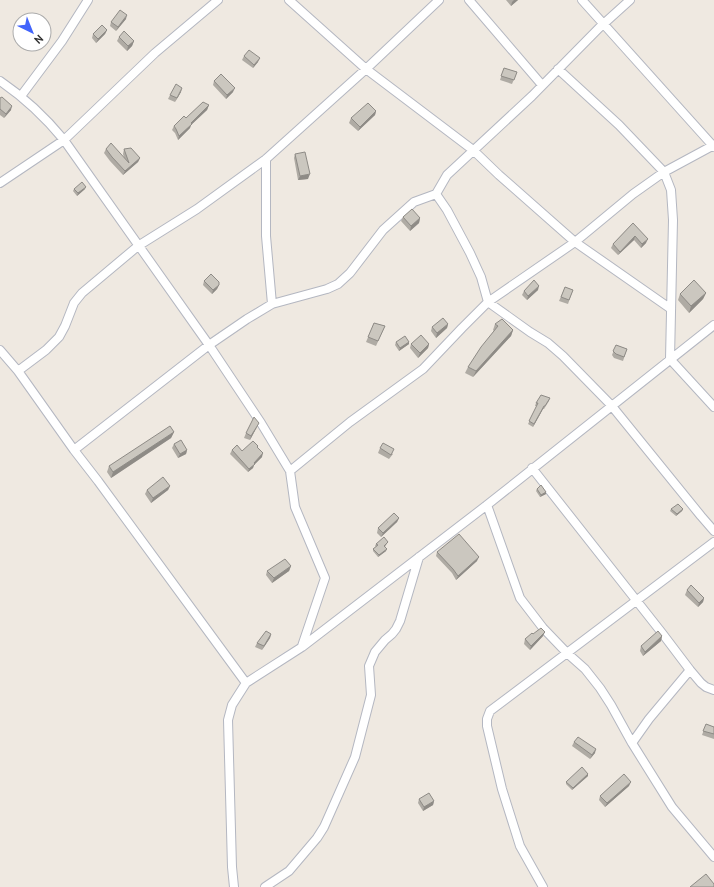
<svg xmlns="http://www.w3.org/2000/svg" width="714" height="887" viewBox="0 0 714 887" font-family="'PT Sans',sans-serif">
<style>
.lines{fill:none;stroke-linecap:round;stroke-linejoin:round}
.street-casing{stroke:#b4b7c1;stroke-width:10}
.street{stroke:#fff;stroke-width:8}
.wall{fill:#afaba4}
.shaded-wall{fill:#8e8b86}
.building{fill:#cbc7bf;stroke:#8e8b86}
</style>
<rect width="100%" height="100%" fill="#efe9e1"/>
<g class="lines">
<!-- street casing -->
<g class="street-casing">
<path id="street" d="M289 0 366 69 473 150 499 175 575 242 671 309
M469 0 542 85
M582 0 714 147
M558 69 619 125 664 172 671 190 673 220 670 359 714 407
M0 81C25 98 45 117 64 140L209 345 261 423 290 471 295 507 325 578 302 646
M21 96 62 41 88 0
M266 159V236L272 304
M0 183 64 140 155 53 218 0
M436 194 447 210 470 253 481 277 488 302 530 332 548 343 563 356 611 405 701 516 714 531
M0 350 18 371 74 450 98 481 246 683
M18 371 46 350 59 337 65 326 74 303 82 293 138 246 197 209 266 159 366 69 439 0
M74 450 209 345 247 319 272 304 327 289 338 284 350 273 383 230 414 202 436 194 447 175 532 96 599 28 630 0
M532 468 662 633 690 670 701 683 706 687 714 690
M290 471 350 422 423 369 462 328 488 302 575 242 633 194 664 172 714 145
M487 505 520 598 543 628 567 653 585 669 600 688 611 705 632 743 672 807 714 857
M632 743 649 719 690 670
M234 887 232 867 228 720 232 705 246 683 302 647 487 505 714 325
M265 887 289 871 317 838 324 827 355 757 371 695 369 666 375 652 385 640 392 634 396 629 400 621 419 557
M543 887 520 846 502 789 487 726V719L490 711 714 542"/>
</g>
<!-- street -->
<use href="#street" class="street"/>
</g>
<!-- wall -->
<path class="wall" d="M506 0H518L511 6Z
M126 19 116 31 110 26 111 22Z
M107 30 105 34 96 43 92 38 93 34Z
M119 37 134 41 132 46 127 51 117 41Z
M244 56 258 62 253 68 242 60Z
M504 68 517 72 512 84 500 80Z
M214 81 233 92 226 99 213 85Z
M181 92 175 102 168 99 170 95Z
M0 98 11 110 4 118 0 115Z
M209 105 207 110 191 125 190 128 178 140 175 133 172 130 174 126Z
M376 111 375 115 358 131 349 123 351 118Z
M106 149 124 158 123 154 124 149 140 158 138 162 123 175 110 161 104 153Z
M295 154 308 179 298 180 294 158Z
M74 189H85L77 196 73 191Z
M403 217 420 218 419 223 410 231 401 221Z
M633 223 646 243 641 248 634 240 618 255 611 248 613 244Z
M204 281 219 285 217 289 212 294 203 285Z
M565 287 573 290 568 304 559 301Z
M538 290 527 300 522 295 524 291Z
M706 293 703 299 689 313 678 300 680 294Z
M374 323 385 326 376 346 366 342Z
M448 324 447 328 436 338 431 331 432 327Z
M495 324 513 330 511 336 473 377 465 373 468 367 494 331 493 330Z
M396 342H409V344L399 351 395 345Z
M411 344H429L428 348 418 358 410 348Z
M616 345 627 349 623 361 614 358 612 355Z
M550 398 549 401 544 409H543L533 427 528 424 537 406H535L536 403Z
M257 427 250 440 244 438 246 433Z
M174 432 171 438 111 478 107 472 109 466Z
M174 444 187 450 186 454 178 458 172 448Z
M257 447 262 457 254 465 253 468 248 472 230 454 232 450 242 451Z
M380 448 393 454 389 459 378 453Z
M170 486 168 490 151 503 145 494 147 490Z
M537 489 546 494 540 497 536 491Z
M671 509H683L682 511 676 516 670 511Z
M399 518 397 522 381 537 377 533 378 528Z
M388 542 385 547 386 551 378 557 373 551V549L376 547 375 546 376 544Z
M437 552 477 561 456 580 452 573 436 556Z
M291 566 289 571 272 583 266 575 267 571Z
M687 590 704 598 703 602 698 607 685 595Z
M271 634 270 638 262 650 255 647 257 643Z
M533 634 543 636 530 650 524 644 525 639Z
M662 636 661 641 643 656 640 651 641 646Z
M706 724 714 727V739L702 735Z
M574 742 595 753 590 759 572 746Z
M588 776 572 790 566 784V782Z
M629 786 605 807 599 800 600 796Z
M419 799 434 801 433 805 423 811 418 803Z"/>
<!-- shaded-wall -->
<path class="shaded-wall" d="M514 0H518L511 6 512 2Z
M127 15 126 19 116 31 118 27Z
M107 30 105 34 96 43 98 39Z
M134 41 132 46 127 51 128 46Z
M260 58 258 62 253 68 254 65Z
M182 88 181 92 175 102Z
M235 88 233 92 226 99 227 95Z
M209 105 207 110 191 125 190 128 178 140 179 136 191 123Z
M12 106 11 110 4 118 6 114Z
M376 111 375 115 358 131 360 127Z
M140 158 138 162 123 175 125 171Z
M310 174 308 179 298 180 300 176Z
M86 187 85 189 77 196 78 193Z
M420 218 419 223 410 231 411 226Z
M635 236 634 240 618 255 620 252Z
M648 239 646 243 641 248 642 244Z
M219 285 217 289 212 294 213 290Z
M539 286 538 290 527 300 528 296Z
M706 293 703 299 689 313 691 306Z
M448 324 447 328 436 338 437 333Z
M513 330 511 336 473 377 476 371Z
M409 342V344L399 351 400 348Z
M429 344 428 348 418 358 420 353Z
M544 406 543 409 533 427 534 424Z
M259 423 257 427 250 440 251 436Z
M174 432 171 438 111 478 113 472Z
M187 450 186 454 178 458 180 454Z
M263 453 262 457 254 465 253 468 248 472 249 469 254 463Z
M170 486 168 490 151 503 153 498Z
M546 492V494L540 497 541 495Z
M683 509 682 511 676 516 677 514Z
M399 518 397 522 381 537 383 533Z
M387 549 386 551 378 557 379 555Z
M479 557 477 561 456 580 458 576Z
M291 566 289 571 272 583 274 578Z
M704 598 703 602 698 607 699 603Z
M545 632 543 636 530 650 531 646Z
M271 634 270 638 262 650 264 646Z
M662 636 661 641 643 656 645 652Z
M596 749 595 753 590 759 592 755Z
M588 774V776L572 790 573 788Z
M631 782 629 786 605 807 607 803Z
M434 801 433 805 423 811 424 807Z"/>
<!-- building -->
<path class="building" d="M120 10 127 15 118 27 111 22Z
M102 25 107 30 98 39 93 34Z
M124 31 134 41 128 46 119 37Z
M249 50 260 58 254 65 244 56Z
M504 68 517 72 514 80 501 76Z
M221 74 235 88 227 95 214 81Z
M176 84 182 88 177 98 170 95Z
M2 97 12 106 6 114 0 109V98Z
M203 102 209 105 191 123 192 124 179 136 176 129 174 126 184 116 186 118Z
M368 103 376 111 360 127 351 118Z
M111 143 129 163 124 149 131 148 140 158 125 171 112 157 106 149Z
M305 152 310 174 300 176 295 154Z
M82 182 86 187 78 193 74 189Z
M412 209 420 218 411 226 403 217Z
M633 223 648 239 642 244 635 236 620 252 613 244Z
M211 274 219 282V285L213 290 204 281Z
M534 280 539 286 528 296 524 291Z
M694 280 706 293 691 306 680 294Z
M565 287 573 290 569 300 561 297Z
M443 318 448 324 437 333 432 327Z
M502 319 513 330 476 371 468 367 481 347 498 326 495 324Z
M374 323 385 326 378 341 368 337Z
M421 335 429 344 420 353 411 344Z
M405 336 409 342 400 348 396 342Z
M616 345 627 349 624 357 616 354 613 351Z
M541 395 550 398 545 406H544L534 424 529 421 538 403H536Z
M254 417 259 423 251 436 246 433Z
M170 426 174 432 113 472 109 466Z
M181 440 187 450 180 454 174 444Z
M253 441 258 446 257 447 263 453 254 463 255 464 249 469 232 450 237 445 242 451Z
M383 443 394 449 391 455 380 448Z
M163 477 170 486 153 498 147 490Z
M541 485 546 492 541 495 537 489Z
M678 504 683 509 677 514 671 509Z
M394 513 399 518 383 533 378 528Z
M459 534 479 557 458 576 453 569 437 552Z
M384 537 388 542 384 546 387 549 379 555 373 549 378 545 376 544Z
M285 559 291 566 274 578 267 571Z
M691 585 704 598 699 603 687 590Z
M541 628 545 632 531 646 525 639 532 633 533 634Z
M266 631 271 634 264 646 257 643Z
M658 631 662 636 645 652 641 646Z
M706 724 714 727V734L703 731Z
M578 737 596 749 592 755 574 742Z
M582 767 588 774 573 788 566 782Z
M624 774 631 782 607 803 600 796Z
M429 793 434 801 424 807 419 799Z
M706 874 714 884V887H690Z"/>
<!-- north arrow -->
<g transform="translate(32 32) rotate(137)"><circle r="19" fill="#ffffff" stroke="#ababab"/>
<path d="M0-3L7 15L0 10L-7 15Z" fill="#4264fb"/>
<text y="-6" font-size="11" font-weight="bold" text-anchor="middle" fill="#2e2e2e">N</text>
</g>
</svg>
